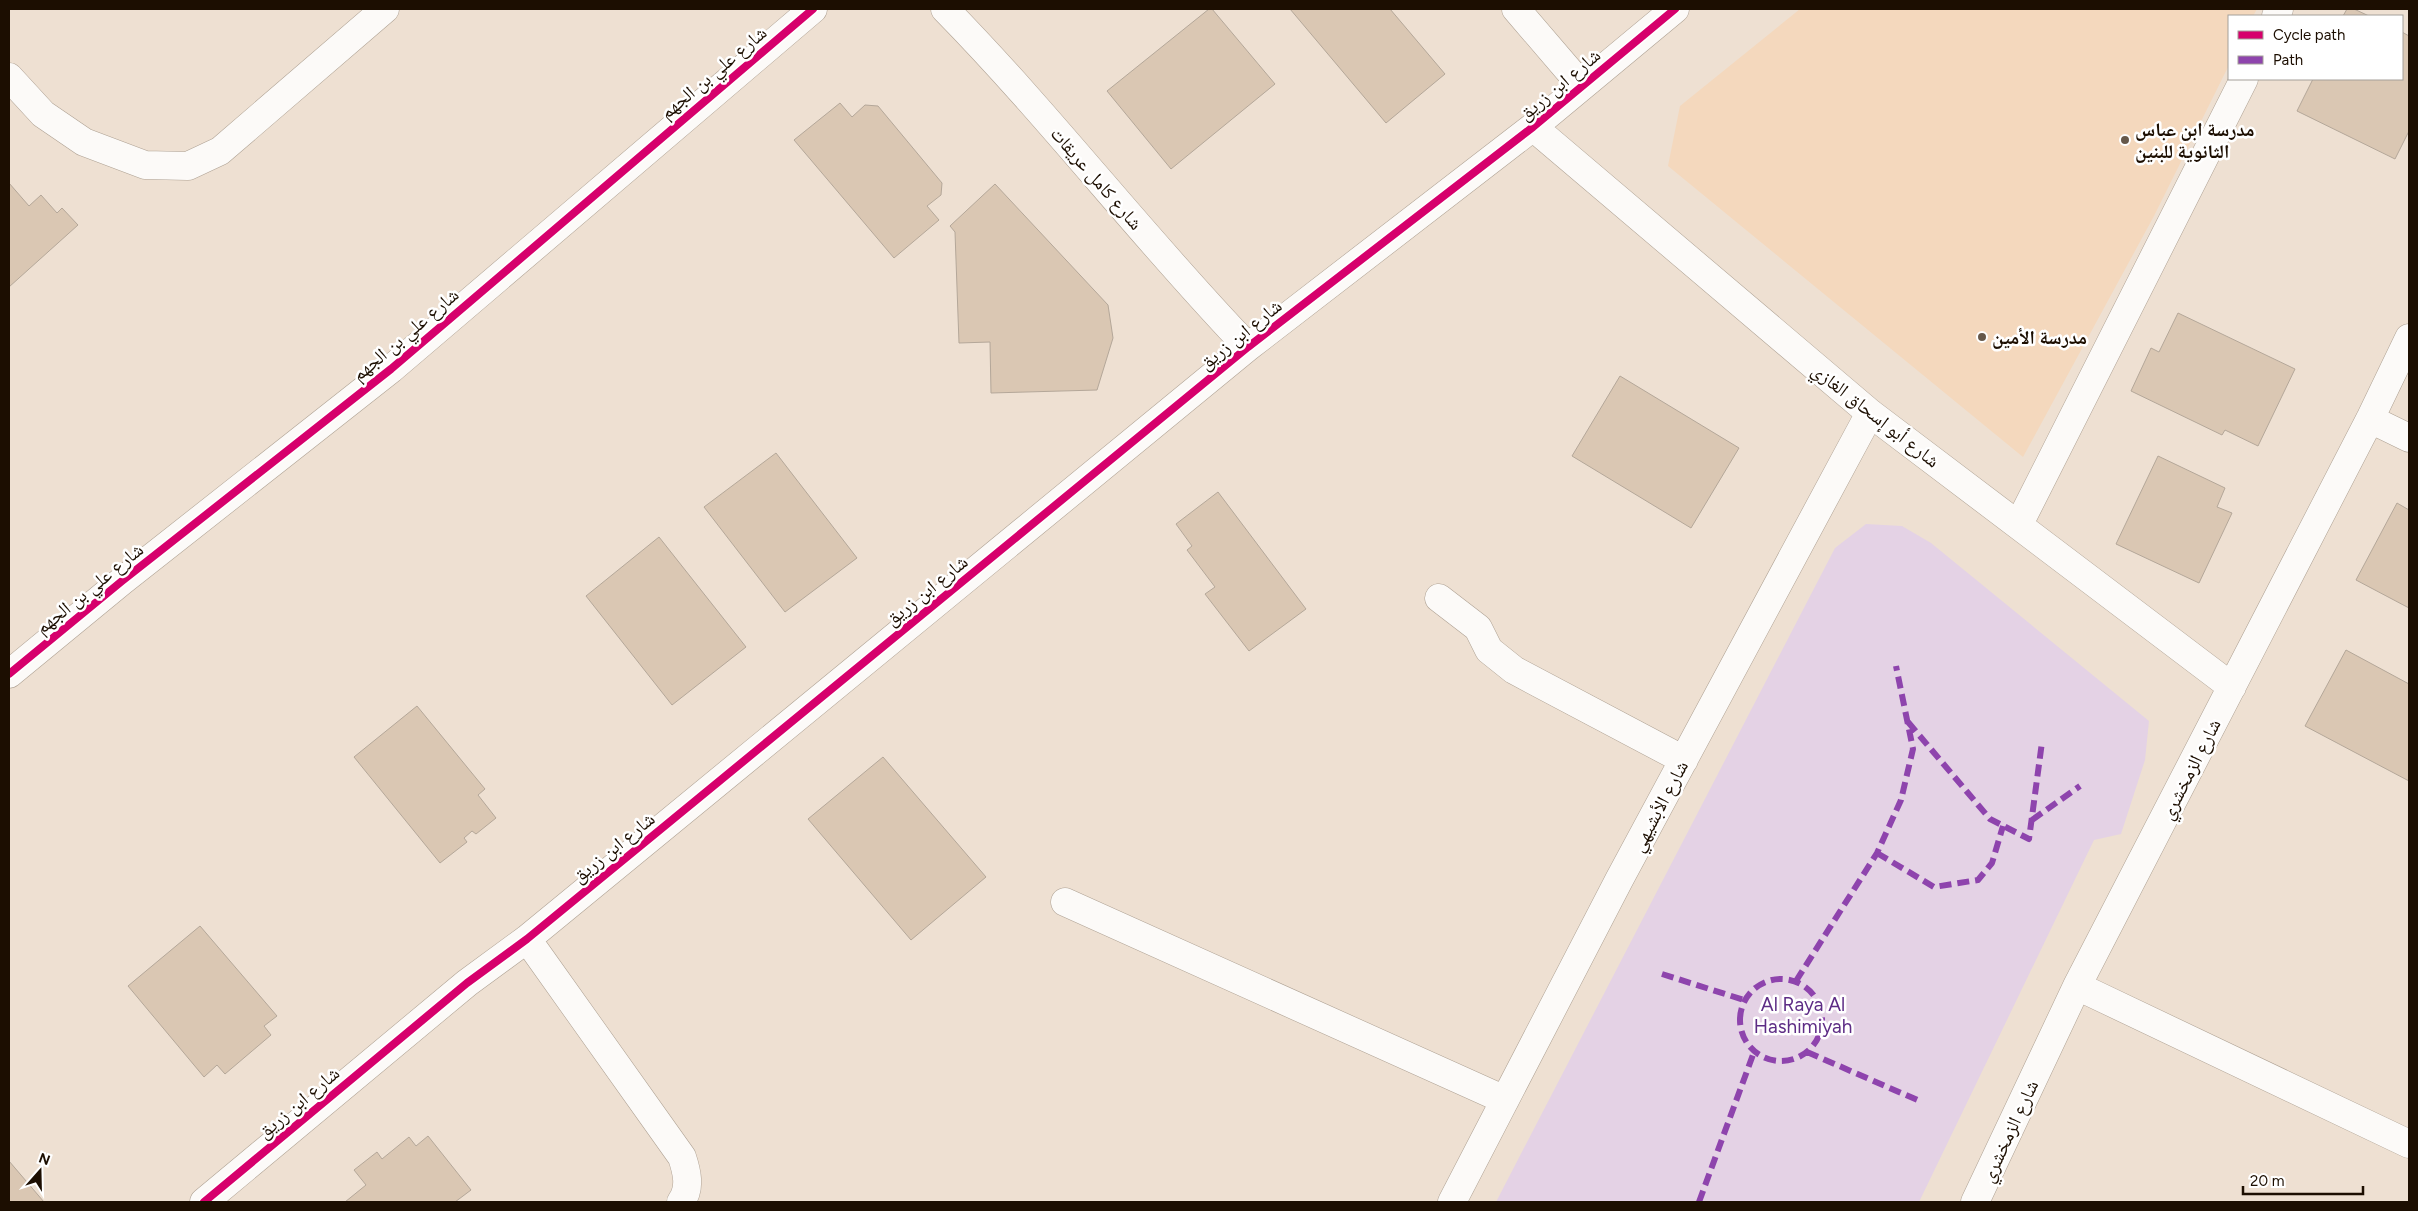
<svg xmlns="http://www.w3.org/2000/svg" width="2418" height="1211" viewBox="0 0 2418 1211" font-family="Figtree,'Noto Naskh Arabic',sans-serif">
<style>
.built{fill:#f4d8bd}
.green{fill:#e4d2e5}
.building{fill:#dac7b3;stroke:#b4a799}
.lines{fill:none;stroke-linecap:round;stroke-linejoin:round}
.minor-casing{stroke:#aea193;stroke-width:29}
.minor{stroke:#fcfaf8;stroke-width:28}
.quiet{stroke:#8e44ad;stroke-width:6;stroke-dasharray:12 6;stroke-linecap:butt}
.cycleway-casing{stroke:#fff;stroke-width:11}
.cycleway{stroke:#d6006c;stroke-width:8}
.poi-dot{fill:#66584a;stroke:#fff;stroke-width:2}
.labels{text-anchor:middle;stroke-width:5;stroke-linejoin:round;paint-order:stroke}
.street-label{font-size:19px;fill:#1c0e01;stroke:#fff}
.poi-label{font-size:19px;font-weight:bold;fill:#1c0e01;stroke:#fff;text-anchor:start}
.park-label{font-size:19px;fill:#5d2c85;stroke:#fff}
</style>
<rect width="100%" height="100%" fill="#eee0d2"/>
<!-- built -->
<path class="built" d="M1800 9H2257L2253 16H2229V65L2154 216 2023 457 1668 166 1680 106Z"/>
<!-- green -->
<path class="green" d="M1866 524 1902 526 1931 543 2149 721 2145 760 2121 834 2094 840 1919 1202H1496L1835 548Z"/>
<!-- building -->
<path class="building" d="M1209 9H1212L1275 84 1171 169 1107 91Z
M1290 9H1390L1445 74 1386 123Z
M2347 9H2354L2369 16H2343Z
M2402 32 2409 36V131L2395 159 2297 111 2313 79H2402Z
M840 103 852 117 865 105 878 106 942 183 941 195 927 206 939 220 894 258 794 140Z
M9 183 29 206 41 195 57 213 62 208 78 225 9 287Z
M995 184 1108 305 1113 338 1097 390 991 393 990 342 959 343 955 232 950 226Z
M2178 313 2295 369 2258 446 2225 430 2222 435 2131 391 2151 348 2159 352Z
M1620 376 1739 448 1691 528 1572 456Z
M776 453 857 558 785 612 704 507Z
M2158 456 2225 488 2217 507 2232 513 2199 583 2116 544Z
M1218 492 1306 609 1249 651 1205 594 1215 587 1187 550 1192 546 1176 524Z
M2397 503 2409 510V608L2356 580Z
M659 537 746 647 672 705 586 596Z
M2346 650 2409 684V781L2305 726Z
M417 706 485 789 478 795 496 818 476 834 472 831 464 838 467 842 440 863 354 757Z
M883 757 986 877 911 940 808 819Z
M200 926 277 1016 264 1026 271 1035 225 1074 217 1065 204 1077 128 986Z
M428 1136 471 1190 455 1202H345L366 1185 354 1170 377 1152 382 1159 409 1137 416 1146Z
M9 1161 44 1202H9Z"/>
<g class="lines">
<!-- minor casing -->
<g class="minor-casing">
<path id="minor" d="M945 9C1051 117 1143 238 1248 347
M1516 9 1582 86
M2276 16 2279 9
M9 77 43 114 84 142 145 165 188 166 220 151 385 9
M1533 127 1870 413 2232 687
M2370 419 2409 438
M2019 524 2244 79
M1439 598 1478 628 1489 650 1514 670 1684 760
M9 674 122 581 391 369 813 9
M1065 902 1505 1100
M527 939 682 1157C687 1172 691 1188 681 1202
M2077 986 2409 1144
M204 1202 467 983 527 939 1248 347 1533 127 1675 9
M1452 1202 1619 880 1870 413
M1975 1202 2077 986 2370 419 2409 338"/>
</g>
<!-- minor -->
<use href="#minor" class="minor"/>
<!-- quiet -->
<path class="quiet" d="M1908 722 1990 819 2029 839 2042 742
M2032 820 2080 786
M1877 853 1934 887 1978 880 1992 863 2003 826
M1662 974 1744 1000
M1740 1020a41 41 0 1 1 82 0a41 41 0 1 1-82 0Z
M1796 981 1877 853 1901 800 1913 749 1896 666
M1807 1052 1922 1102
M1699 1202 1754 1052"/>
<!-- cycleway casing -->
<g class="cycleway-casing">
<path id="cycleway" d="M9 674 122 581 391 369 813 9
M204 1202 467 983 527 939 1248 347 1533 127 1675 9"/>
</g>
<!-- cycleway -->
<use href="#cycleway" class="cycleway"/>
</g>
<!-- markers -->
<g class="poi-dot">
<circle cx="2125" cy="140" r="5"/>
<circle cx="1982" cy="337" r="5"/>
</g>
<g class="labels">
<!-- street labels -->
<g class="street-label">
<text transform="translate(713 72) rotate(-40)" y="7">شارع علي بن الجهم</text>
<text transform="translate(1559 84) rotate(-40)" y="7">شارع ابن زريق</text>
<text transform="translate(1097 178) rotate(49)" y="7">شارع كامل عريقات</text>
<text transform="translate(405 334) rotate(-40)" y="7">شارع علي بن الجهم</text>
<text transform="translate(1240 334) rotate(-39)" y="7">شارع ابن زريق</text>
<text transform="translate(1876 415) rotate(38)" y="7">شارع أبو إسحاق الغازي</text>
<text transform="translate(89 588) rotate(-39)" y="7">شارع علي بن الجهم</text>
<text transform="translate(926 590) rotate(-39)" y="7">شارع ابن زريق</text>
<text transform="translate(2190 769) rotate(-63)" y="7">شارع الزمخشري</text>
<text transform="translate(1659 806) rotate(-62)" y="7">شارع الأبشيهي</text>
<text transform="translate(613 847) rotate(-39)" y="7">شارع ابن زريق</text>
<text transform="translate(298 1102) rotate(-40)" y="7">شارع ابن زريق</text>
<text transform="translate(2009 1131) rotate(-65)" y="7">شارع الزمخشري</text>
</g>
<!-- poi labels -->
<g class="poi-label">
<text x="2135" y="136">مدرسة ابن عباس<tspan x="2135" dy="22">الثانوية للبنين</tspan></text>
<text x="1992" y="344">مدرسة الأمين</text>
</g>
<!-- park labels -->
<g class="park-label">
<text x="1803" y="1011">Al Raya Al<tspan x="1803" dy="22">Hashimiyah</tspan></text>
</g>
</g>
<!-- border -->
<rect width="2418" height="1211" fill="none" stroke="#1c0e01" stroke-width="20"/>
<!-- legend -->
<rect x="2228" y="15" width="175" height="65" fill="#ffffff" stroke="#a49f99"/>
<rect x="2238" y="31" width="25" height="8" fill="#d6006c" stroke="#a49f99"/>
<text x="2273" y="40" font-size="15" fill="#1c0e01">Cycle path</text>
<rect x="2238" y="56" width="25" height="8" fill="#8e44ad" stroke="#a49f99"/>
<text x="2273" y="65" font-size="15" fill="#1c0e01">Path</text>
<!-- north arrow -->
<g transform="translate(40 1171) rotate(20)" stroke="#ffffff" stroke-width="4" paint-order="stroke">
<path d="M0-4L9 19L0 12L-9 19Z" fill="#1c0e01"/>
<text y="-8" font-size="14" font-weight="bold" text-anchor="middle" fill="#1c0e01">N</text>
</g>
<!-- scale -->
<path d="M2243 1186v8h120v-8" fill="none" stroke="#1c0e01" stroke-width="2.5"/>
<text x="2250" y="1186" font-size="15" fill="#1c0e01" stroke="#ffffff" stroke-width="4" paint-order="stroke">20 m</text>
</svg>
